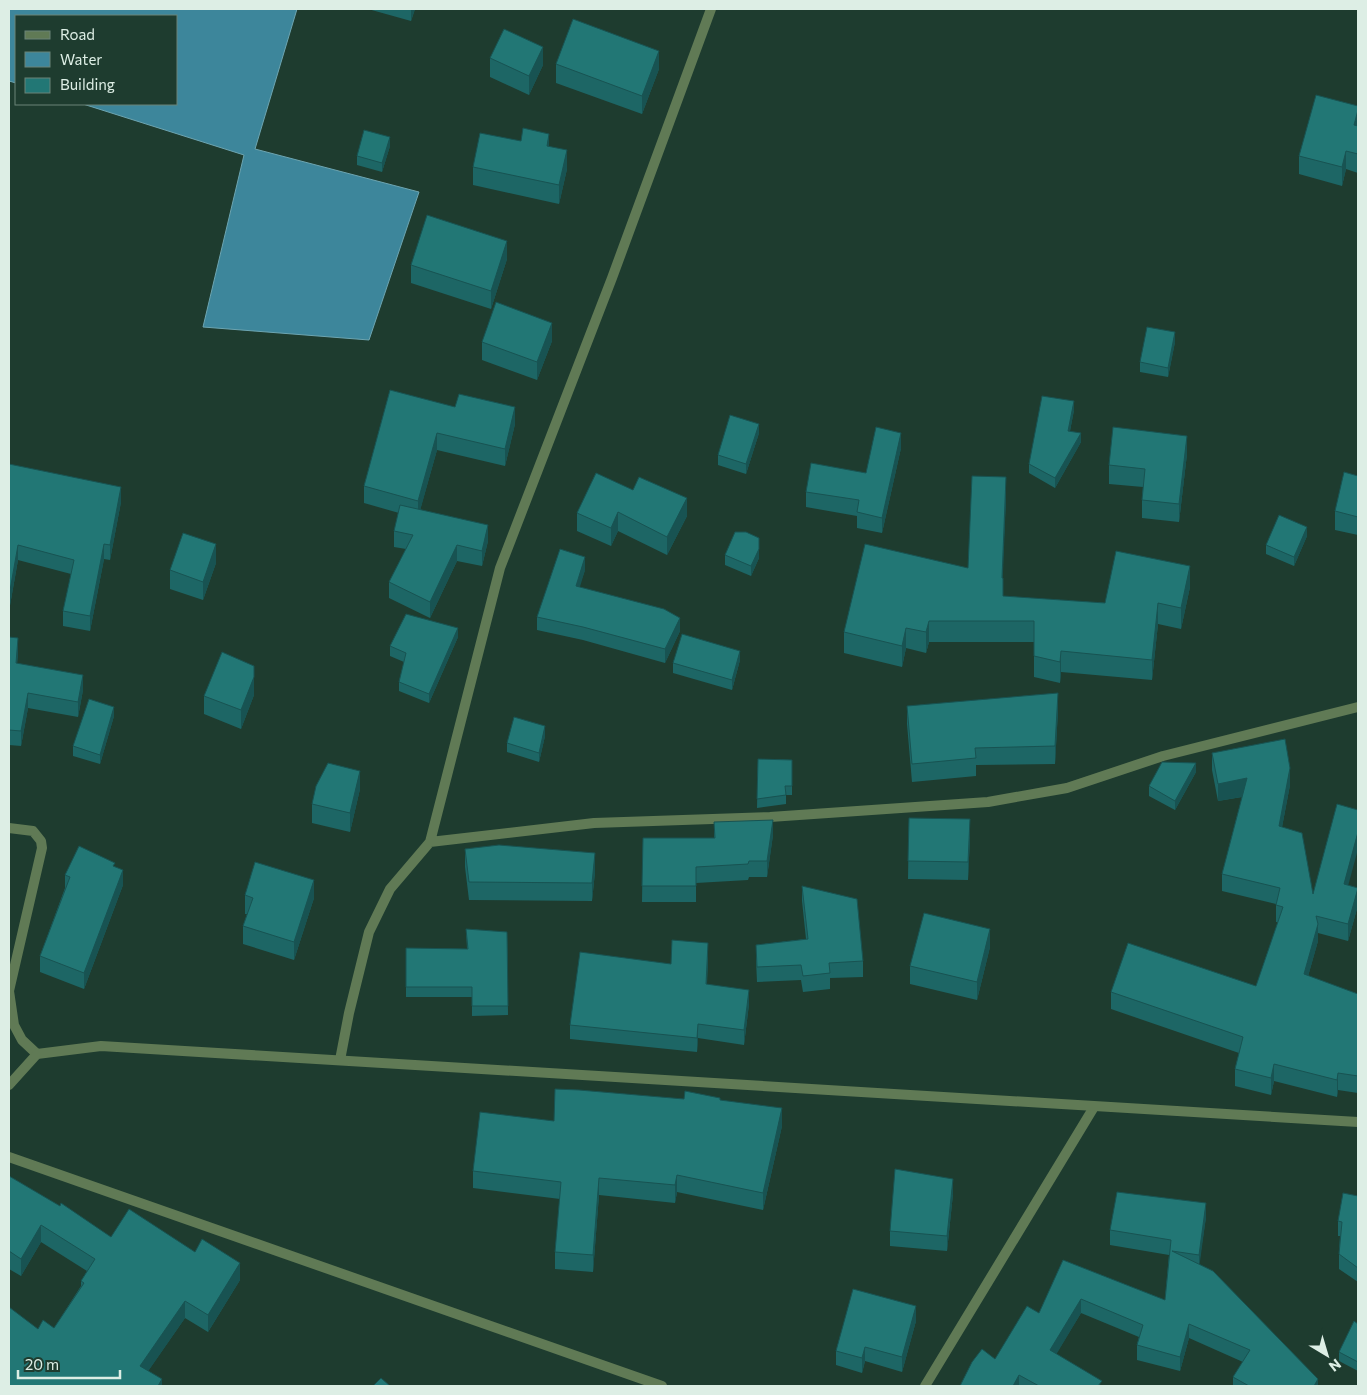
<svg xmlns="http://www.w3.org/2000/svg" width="1367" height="1395" viewBox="0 0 1367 1395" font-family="Commissioner,sans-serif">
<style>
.water{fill:#3d869b;stroke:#6da5b1}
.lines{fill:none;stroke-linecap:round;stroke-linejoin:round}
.minor{stroke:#607a55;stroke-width:10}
.tertiary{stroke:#607a55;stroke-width:10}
.wall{fill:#1d6665}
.shaded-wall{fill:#185352}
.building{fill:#227775;stroke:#185352}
</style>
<rect width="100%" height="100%" fill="#1e3c2f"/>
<!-- water -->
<path class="water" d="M9 9H297L255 149 419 192 369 340 203 327 244 155 83 104H176V16H16V83L9 81Z"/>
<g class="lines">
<!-- minor -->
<path class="minor" d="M9 828 33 831 41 841 42 848 9 991 14 1025 22 1040 37 1054
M430 842 594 823 770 817 988 802 1067 788 1163 756 1358 707
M340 1060 349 1013 369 932 390 889 430 842 500 568 612 278 711 9
M9 1157 662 1386
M925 1386 1094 1107"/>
<!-- tertiary -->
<path class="tertiary" d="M9 1085 37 1054 101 1046 1358 1122"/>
</g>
<!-- wall -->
<path class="wall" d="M368 9H415L411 21Z
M490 58 543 65 529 95 490 77Z
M556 64 659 69 642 114 556 83Z
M1358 106V173L1346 169 1342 186 1299 174V156Z
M390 146 382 172 357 165V156Z
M549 147 567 169 559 204 473 185V167Z
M507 259 491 309 411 283V265Z
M552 341 537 380 482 360V342Z
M1175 342 1168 377 1140 372V362Z
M390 390 515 424 505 466 437 450 420 510 488 541 482 566 457 561 430 618 389 598V582L406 549 394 547V531L399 513 364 503V486Z
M1074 410 1070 431 1081 442 1055 488 1029 473V464Z
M759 433 746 474 718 465V455Z
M901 448 882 533 857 528V516L806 507V492L866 473Z
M1187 454 1179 522 1142 518V500L1143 487 1109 484V465Z
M9 464 121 502 110 560 104 559 90 631 63 626V611L71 574 18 560 9 611Z
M596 473 687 516 667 555 618 531 611 546 577 531V513Z
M1358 476V535L1335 530V511Z
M1006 498 1002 578 1003 596 1105 603 1190 587 1181 629 1158 624 1152 680 1061 672 1060 683 1034 677V642H929L926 653 906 648 902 667 844 653V632L968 568Z
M1307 536 1294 566 1266 554V545Z
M725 555 759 558 751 576 725 565Z
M216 563 203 600 170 589V570Z
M585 570 579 587 680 631 665 663 583 640 537 630V617Z
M9 637 18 653 17 663 83 690 78 717 28 708 21 746 9 745Z
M458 637 429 703 399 691V682L404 662 390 656V646Z
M740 660 732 690 673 673V663Z
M254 695 241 729 204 714V696Z
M907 706 1058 710 1055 764 976 765V776L912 782 907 724Z
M114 716 100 764 73 756V746Z
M545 736 539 762 507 752V743Z
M1212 753 1290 785 1282 827 1313 894 1348 885 1358 905 1348 941 1318 933V941L1308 976 1358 994V1093L1338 1090 1337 1097 1274 1081 1271 1095 1235 1086V1069L1239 1053 1111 1009V992L1256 986 1278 922H1276V904L1222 891V874L1242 797 1218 801 1212 770Z
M758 759 792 760V795H786V804L757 808Z
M1196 772 1175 810 1149 796V786Z
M360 789 350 832 312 823V804Z
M909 818 970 837 968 880 908 879Z
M714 822 773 835 767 877H749L748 880 696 883V902H642L643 838H714Z
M465 849 595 872 592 901 469 900 465 867Z
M115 867 123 885 84 989 40 972V956L65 888V875Z
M802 886 863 961V977L830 978V989L803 992 801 980 757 982 756 960V945L806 939 802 901Z
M245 895 314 898 294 960 243 944V926L247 914H245Z
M466 929 507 932 508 1015 472 1016V997H406V948L467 949Z
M990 947 977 1000 910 984V966Z
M708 957 707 984 749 1004 744 1045 698 1038 697 1052 570 1039V1025L671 964Z
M684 1099 720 1100 782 1126 763 1210 677 1192 675 1203 599 1195 593 1272 555 1269V1252L560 1199 473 1188V1171L554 1121Z
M9 1176 111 1237 195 1252 240 1280 208 1332 185 1318 148 1371 162 1386 38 1329 54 1328 81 1286V1281L87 1271 41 1242 21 1276 9 1269Z
M953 1194 947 1251 890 1246V1231Z
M1358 1196V1282L1339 1269V1254L1340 1236H1338V1221Z
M1206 1217 1199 1264 1318 1386H1233V1377L1243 1362 1189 1338 1180 1371 1137 1360V1345L1139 1337 1081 1313 1056 1354 1102 1386H960L995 1359 1039 1313 1063 1260 1165 1300 1169 1255 1110 1245V1230Z
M916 1321 902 1372 865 1361 862 1373 836 1365V1351Z
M1358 1324V1371L1339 1361V1352Z"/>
<!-- shaded-wall -->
<path class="shaded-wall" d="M411 9H415L411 21Z
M543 47V65L529 95V76Z
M659 51V69L642 114V96Z
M1358 110V129L1354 125Z
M549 134V152L547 146Z
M390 137V146L382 172V163Z
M567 150V169L559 204V185Z
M1346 151V169L1342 186V167Z
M507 241V259L491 309V291Z
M552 323V341L537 380V362Z
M1175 332V342L1168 377V368Z
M1074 401V410L1068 441V431Z
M515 407V424L505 466V449Z
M759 424V433L746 474V464Z
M437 433V450L418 518V501Z
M901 433V448L882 533V518Z
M1081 433V442L1055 488V478Z
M1187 436V454L1179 522V504Z
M1006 477V498L1002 598V578Z
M121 487V502L110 560V545Z
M687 498V516L667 555V537Z
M618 512V531L611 546V528Z
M488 525V541L482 566V551Z
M1307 527V536L1294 566V557Z
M104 544V559L90 631V616Z
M216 544V563L203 600V582Z
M18 545V560L9 611V596Z
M457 545V561L430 618V602Z
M759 549V558L751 576V566Z
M585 557V570L576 600V586Z
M1190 566V587L1181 629V608Z
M1158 603V624L1152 680V660Z
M680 618V631L665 663V649Z
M929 621V642L926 653V632Z
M458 628V637L429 703V694Z
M906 628V648L902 667V646Z
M18 638V653L16 678V663Z
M740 651V660L732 690V680Z
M1061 651V672L1060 683V662Z
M83 675V690L78 717V702Z
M254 677V695L241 729V710Z
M28 693V708L21 746V731Z
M1058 693V710L1055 764V746Z
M114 707V716L100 764V755Z
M545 726V736L539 762V753Z
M1196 763V772L1175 810V801Z
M1290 768V785L1279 843V826Z
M360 771V789L350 832V813Z
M1247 778V796L1218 801V784Z
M970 819V837L968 880V862Z
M773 820V835L767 877V861Z
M1358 832V849L1344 901V884Z
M595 853V872L592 901V883Z
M123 870V885L84 989V973Z
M314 880V898L294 960V942Z
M1358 888V905L1348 941V924Z
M1318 924V941L1304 991V974Z
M990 929V947L977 1000V982Z
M708 943V957L706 999V984Z
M749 990V1004L744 1045V1030Z
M698 1024V1038L697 1052V1038Z
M1274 1064V1081L1271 1095V1078Z
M1338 1073V1090L1337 1097V1080Z
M782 1108V1126L763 1210V1193Z
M677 1175V1192L675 1203V1185Z
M599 1178V1195L593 1272V1255Z
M953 1179V1194L947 1251V1236Z
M1206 1203V1217L1199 1269V1255Z
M41 1225V1242L21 1276V1259Z
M240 1263V1280L208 1332V1315Z
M1081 1299V1313L1050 1365V1350Z
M185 1301V1318L140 1383V1366Z
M916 1306V1321L902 1372V1357Z
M1189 1324V1338L1180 1371V1357Z
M865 1347V1361L862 1373V1358Z
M1019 1375V1386H1013Z
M162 1379V1386H158Z
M1318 1379V1386H1314Z"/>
<!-- building -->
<path class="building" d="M573 19 659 51 642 96 556 64Z
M504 29 543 47 529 76 490 58Z
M1316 95 1358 106V110L1354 125 1358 126V154L1346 151 1342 167 1299 156Z
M523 128 549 134 547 146 567 150 559 185 473 167 480 133 521 141Z
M364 130 390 137 382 163 357 156Z
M427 215 507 241 491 291 411 265Z
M496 302 552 323 537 362 482 342Z
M1147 327 1175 332 1168 368 1140 362Z
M390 390 455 407 459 394 515 407 505 449 437 433 418 501 364 486Z
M1042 396 1074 401 1068 431 1081 433 1055 478 1029 464Z
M730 415 759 424 746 464 718 455Z
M876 427 901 433 882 518 857 512 859 500 806 492 811 463 866 473Z
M1113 427 1187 436 1179 504 1142 500 1145 469 1109 465Z
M9 464 121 487 110 545 104 544 90 616 63 611 74 560 18 545 9 596Z
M1344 472 1358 476V517L1335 511Z
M596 473 633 490 639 477 687 498 667 537 618 512 611 528 577 513Z
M972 476 1006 477 1002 578H1003V596L1105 603 1116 551 1190 566 1181 608 1158 603 1152 660 1061 651 1060 662 1034 656V621H929L926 632 906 628 902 646 844 632 865 544 968 568Z
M400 505 488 525 482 551 457 545 430 602 389 582 413 535 394 531Z
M1279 515 1307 527 1294 557 1266 545Z
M735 532H746L759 538V549L751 566 725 555Z
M183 533 216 544 203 582 170 570Z
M560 549 585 557 576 586 664 609 680 618 665 649 583 627 537 617Z
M406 614 458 628 429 694 399 682 406 653 390 646Z
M682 634 740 651 732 680 673 663Z
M9 637 18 638 16 663 83 675 78 702 28 693 21 731 9 730Z
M222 652 254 666V677L241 710 204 696Z
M1058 693 1055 746 975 748 976 758 912 764 907 706Z
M89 699 114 707 100 755 73 746Z
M514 717 545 726 539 753 507 743Z
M1285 739 1290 768 1279 826 1302 833 1313 894 1337 804 1358 810V832L1344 884 1358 888 1348 924 1316 916 1318 924 1304 974 1358 994V1076L1338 1073 1337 1080 1274 1064 1271 1078 1235 1069 1243 1037 1111 992 1128 943 1256 986 1283 907 1276 905 1280 888 1222 874 1247 778 1218 784 1212 753Z
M758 759 792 760V786H785L786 795 757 799Z
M1162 762 1196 763 1175 801 1149 786Z
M328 763 360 771 350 813 312 804 316 786Z
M909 818 970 819 968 862 908 861Z
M773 820 767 861H749L748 864 696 867V886H642L643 838H715L714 822Z
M499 845 595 853 592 883 469 882 465 849Z
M79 846 115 863 113 866 123 870 84 973 40 956 70 877 65 875Z
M255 862 314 880 294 942 243 926 253 898 245 895Z
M802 886 857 899 863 961 829 963 830 973 803 976 801 965 757 967 756 945 808 939Z
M924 913 990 929 977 982 910 966Z
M466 929 507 932 508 1006H472V987H406V948L468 949Z
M672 940 708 943 706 984 749 990 744 1030 698 1024 697 1038 570 1025 580 952 671 964Z
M555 1089 579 1090 684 1099 685 1091 720 1098V1100L782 1108 763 1193 677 1175 675 1185 599 1178 593 1255 555 1252 561 1182 473 1171 480 1112 554 1121Z
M895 1169 953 1179 947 1236 890 1231Z
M9 1176 60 1206 61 1203 111 1237 129 1209 195 1252 202 1239 240 1263 208 1315 185 1301 140 1366 162 1379 158 1386H9V1307L38 1329 43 1320 54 1328 84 1283 81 1281 95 1259 41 1225 21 1259 9 1251Z
M1117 1192 1206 1203 1199 1255 1172 1251 1213 1271 1318 1379 1314 1386H1249L1233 1377 1250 1350 1189 1324 1180 1357 1137 1345 1143 1325 1081 1299 1050 1350 1102 1381 1098 1386H1039L1019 1375 1013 1386H960L972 1362 982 1349 995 1359 1027 1306 1039 1313 1063 1260 1165 1300 1171 1240 1110 1230Z
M1343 1193 1358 1196V1268L1339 1254 1342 1222 1338 1221Z
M853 1289 916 1306 902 1357 865 1347 862 1358 836 1351Z
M1354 1321 1358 1324V1362L1339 1352Z
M381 1378 390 1386H373Z"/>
<!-- border -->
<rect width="1367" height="1395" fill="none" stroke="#ddeee5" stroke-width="20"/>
<!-- legend -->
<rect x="15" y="15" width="162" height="90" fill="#1e3c2f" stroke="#6a8378"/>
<rect x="25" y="31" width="25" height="8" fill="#607a55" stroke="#6a8378"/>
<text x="60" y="40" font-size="15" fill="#ddeee5">Road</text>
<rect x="25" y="52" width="25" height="15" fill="#3d869b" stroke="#6a8378"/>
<text x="60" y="65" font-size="15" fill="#ddeee5">Water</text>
<rect x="25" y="78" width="25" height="15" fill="#227775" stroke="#6a8378"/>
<text x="60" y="90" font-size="15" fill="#ddeee5">Building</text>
<!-- north arrow -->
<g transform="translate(1327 1355) rotate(142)" stroke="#1e3c2f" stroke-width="4" paint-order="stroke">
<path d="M0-4L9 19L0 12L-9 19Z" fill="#ddeee5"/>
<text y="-8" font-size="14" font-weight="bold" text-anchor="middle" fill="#ddeee5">N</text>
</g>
<!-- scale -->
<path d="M18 1370v8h102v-8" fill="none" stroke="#ddeee5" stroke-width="2.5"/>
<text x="25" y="1370" font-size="15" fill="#ddeee5" stroke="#1e3c2f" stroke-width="4" paint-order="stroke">20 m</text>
</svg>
